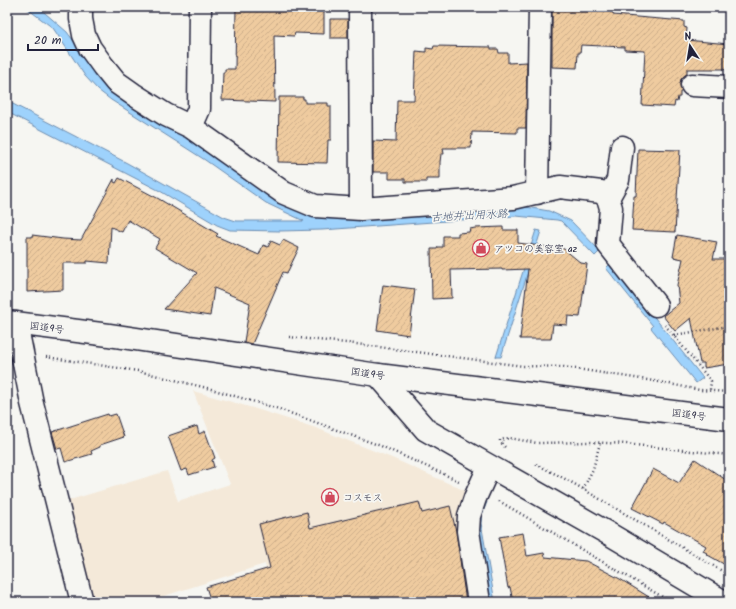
<svg xmlns="http://www.w3.org/2000/svg" width="736" height="609" viewBox="0 0 736 609" font-family="Kalam,'Klee One',sans-serif">
<style>
.built{fill:#f4e9d9}
.water{fill:#9ed2fc;stroke:#6c8caf}
.building{fill:url(#building-hatch);stroke:#22223b}
.lines{fill:none;stroke-linecap:round;stroke-linejoin:round}
.minor-casing{stroke:#22223b;stroke-width:25}
.highway-casing{stroke:#22223b;stroke-width:25}
.path{stroke:#22223b;stroke-width:2.5;stroke-dasharray:1 3;stroke-linecap:butt}
.minor{stroke:#f6f6f2;stroke-width:22}
.highway{stroke:#f6f6f2;stroke-width:22}
.labels{text-anchor:middle;stroke-width:3.5;stroke-linejoin:round;paint-order:stroke}
.poi-label{font-size:10px;fill:#22223b;stroke:#f6f6f2;text-anchor:start}
.street-label{font-size:10px;fill:#22223b;stroke:#f6f6f2}
.water-label{font-size:11px;font-style:italic;fill:#475775;stroke:#f6f6f2}
</style>
<defs>
<pattern id="building-hatch" width="6" height="6" patternUnits="userSpaceOnUse"><rect width="6" height="6" fill="#efcb9f"/><path d="M-1 1l2-2M0 6l6-6M5 7l2-2" fill="none" stroke="#cdae8a"/></pattern>
</defs>
<rect width="100%" height="100%" fill="#f6f6f2"/>
<filter id="ink" filterUnits="userSpaceOnUse"><feTurbulence type="fractalNoise" baseFrequency=".025" numOctaves="2"/><feDisplacementMap in="SourceGraphic" scale="8" xChannelSelector="R" yChannelSelector="G"/><feConvolveMatrix kernelMatrix="1 2 1 2 8 2 1 2 1" color-interpolation-filters="sRGB"/></filter>
<g filter="url(#ink)">
<!-- built -->
<path class="built" d="M193 391 253 408 316 428 392 458 470 493 475 602H275L265 564 145 602H90L63 502 167 471 178 501 230 484Z"/>
<!-- water -->
<path class="water" d="M25 7H38L67 32 110 90 189 139 276 199 465 211 526 207 549 211 571 221 600 251 595 256 561 221 557 220 516 216 322 230 280 231 230 230 217 225 160 191 7 112V101L127 163 224 217 236 221H304L266 203 205 160 111 100 98 90 85 76 53 28Z
M536 230 541 231 501 357H496Z
M611 263 703 378 696 383 651 328 653 326 606 268Z
M484 500 487 502 482 515 481 523 495 602H491L477 523Z"/>
<!-- building -->
<path class="building" d="M236 7H320V10H324V34L295 33 294 36 274 35 275 102 222 100 223 72H225V69H235Z
M552 8H582L613 12V15L684 21V27L687 28 686 40 729 44V69H687V74L681 79 680 85 682 92H680V97H678L677 102 675 101 674 107 642 105 645 51 625 50V47L581 45 580 53H578L577 68 552 67Z
M330 19H348V38H330Z
M434 46 491 47V49H498L499 53H508V63L527 62 526 128H517V133L472 132 471 148H443L444 154H441L440 162V179H426V182H405V179H389V172H373V141L396 142 397 100H414L416 51 426 52V48L433 49Z
M279 97H303V99H305V103H328V106H331V140H328L327 163 278 162Z
M638 149 680 150 675 232 632 230 634 196H636Z
M119 178 159 199 218 234 216 236 259 255 263 245 268 247 271 241 280 245 283 240 299 248 287 273 283 272 252 344 244 342 250 303 214 288 210 316 164 309 197 273 155 248 160 239 128 220 122 232 111 227 109 263 87 261V263H63V290L27 292V237H32V235L63 239 81 240 114 179V182L116 183Z
M503 227V230H518V243L564 249 581 263 587 264 580 317 568 316 567 325 553 324 551 339H520L528 269 502 270V269L451 270 452 298 432 299 431 249H437L438 247H443V236H458V233L469 232 470 229 475 228Z
M677 235 717 242 713 259H729V364L704 368V363H700L691 318 675 331 663 316 679 303 677 285 683 259 673 257Z
M383 285 415 289 409 335 377 330Z
M108 414 109 416 116 414 124 437 100 445V447L91 451 92 454 65 462 61 448 57 449 52 432Z
M197 426 199 434 205 431 215 458 212 460 214 467 189 475 187 469 181 471 168 436Z
M695 459 729 482V567L706 554 707 553 703 551 706 546 664 522 663 524 632 508 653 469 679 483Z
M419 502 422 513 450 506 456 531 466 602H211L206 587 270 568 259 524 307 512 310 528Z
M523 533 527 556 544 553 545 557 586 561 620 579 657 602H513L510 587 508 588 499 537Z"/>
<g class="lines">
<!-- minor casing -->
<g class="minor-casing">
<path id="minor" d="M81 7V19L84 35 90 48 103 66 116 82 133 94 166 115 191 127 284 193 315 206 361 209 513 198 560 187 601 192 608 198 611 208 608 244 656 305
M360 7 361 209
M692 85 729 87
M191 127 199 109 200 7
M537 193 540 7
M608 198 618 180 622 147
M16 323 32 403 82 602
M378 375 426 430 611 535 724 602
M479 602 468 531 469 516 475 498 489 467"/>
</g>
<!-- highway casing -->
<g class="highway-casing">
<path id="highway" d="M7 322 109 335 378 375 729 419"/>
</g>
<!-- path -->
<path class="path" d="M665 325 711 381 710 390
M674 335 729 326
M289 337 356 344 523 366 564 367 654 381 700 390 729 392
M46 357 138 371 211 389 279 409 381 446 459 481
M505 447 500 442V440L509 438 537 443 589 442 626 444 729 455
M536 464 571 482 729 575
M583 489 593 469 600 443
M499 501 671 602"/>
<!-- minor -->
<use href="#minor" class="minor"/>
<!-- highway -->
<use href="#highway" class="highway"/>
</g>
</g>
<!-- icons -->
<defs>
<g id="shop-ring" transform="scale(0.9)"><circle r="9.5" fill="#f6f6f2" stroke="#d1495b" stroke-width="1.5"/><path d="M-5-2.5h2.3a2.7 3.5 0 0 1 5.4 0H5L5.5 6h-11ZM-1.5-2.5h3a1.5 2.3 0 0 0-3 0Z" fill="#d1495b"/></g>
</defs>
<g fill-rule="evenodd">
<use href="#shop-ring" x="481" y="248"/>
<use href="#shop-ring" x="330" y="497"/>
</g>
<g class="labels">
<!-- poi labels -->
<g class="poi-label">
<text x="494" y="252">アツコの美容室 az</text>
<text x="343" y="501">コスモス</text>
</g>
<!-- street labels -->
<g class="street-label">
<text transform="translate(47 327) rotate(7)" y="4">国道9号</text>
<text transform="translate(368 373) rotate(8)" y="4">国道9号</text>
<text transform="translate(689 414) rotate(7)" y="4">国道9号</text>
</g>
<!-- water labels -->
<g class="water-label">
<text transform="translate(469 215) rotate(-3)" y="4">古地井出用水路</text>
</g>
</g>
<!-- margin -->
<rect width="736" height="609" fill="none" stroke="#f6f6f2" stroke-width="24"/>
<rect x="12" y="12" width="712" height="585" fill="none" stroke="#22223b" stroke-width="1.5" filter="url(#ink)"/>
<!-- north arrow -->
<g transform="translate(690 46) rotate(348)" stroke="#f6f6f2" stroke-width="3" paint-order="stroke">
<path d="M0-3L7 15L0 10L-7 15Z" fill="#22223b"/>
<text y="-6" font-size="11" font-weight="bold" text-anchor="middle" fill="#22223b">N</text>
</g>
<!-- scale -->
<path d="M28 44v6h70v-6" fill="none" stroke="#22223b" stroke-width="2"/>
<text x="34" y="44" font-size="12" fill="#22223b" stroke="#f6f6f2" stroke-width="3" paint-order="stroke">20 m</text>
</svg>
